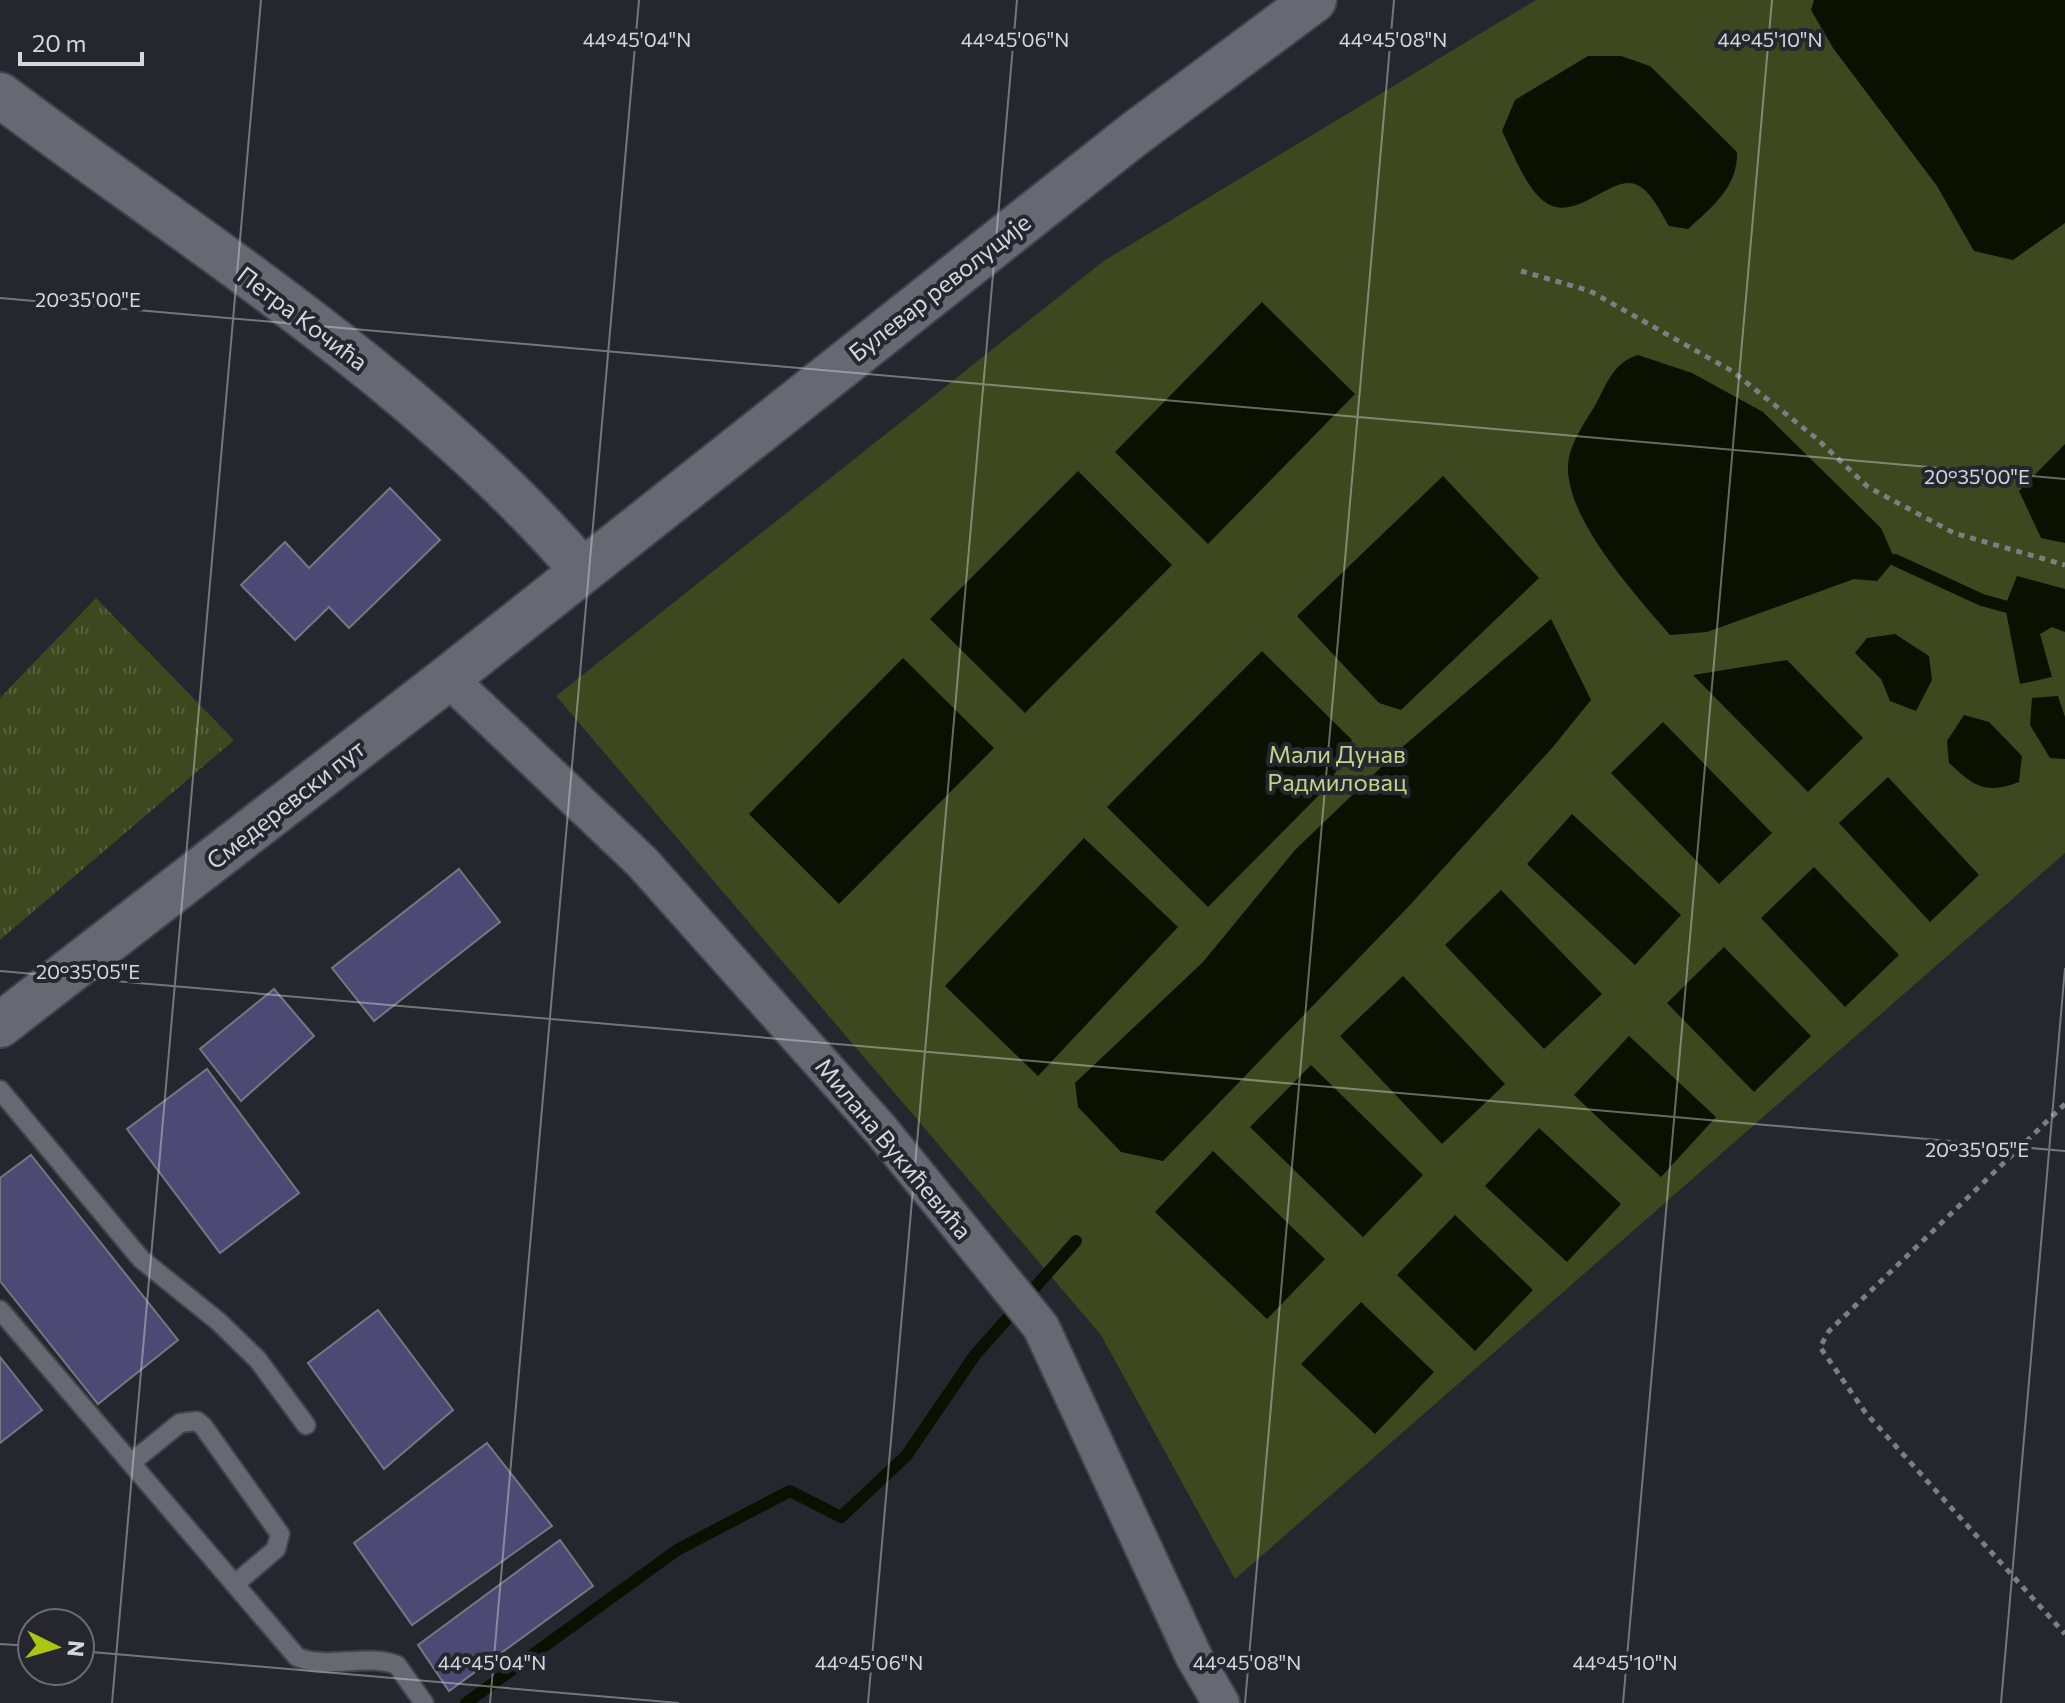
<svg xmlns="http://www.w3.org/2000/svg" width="2065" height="1703" viewBox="0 0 2065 1703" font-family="Commissioner,sans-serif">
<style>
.grass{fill:url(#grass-tufts)}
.park{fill:#3f471e}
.water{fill:#0c1000}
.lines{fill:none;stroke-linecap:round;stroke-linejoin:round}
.stream{stroke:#0c1000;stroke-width:12}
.building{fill:#4c4975;stroke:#777681;stroke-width:2}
.service-casing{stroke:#43434a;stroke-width:22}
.minor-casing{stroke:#43434a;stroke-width:40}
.tertiary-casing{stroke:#43434a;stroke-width:48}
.secondary-casing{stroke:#43434a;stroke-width:48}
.path{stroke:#7d7d84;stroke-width:5;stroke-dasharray:6 6;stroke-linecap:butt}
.service{stroke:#686872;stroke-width:18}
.minor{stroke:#686872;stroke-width:36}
.tertiary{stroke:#686872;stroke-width:44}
.secondary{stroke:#686872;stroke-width:44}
.ticks{fill:none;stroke:#d6d6dc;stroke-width:2;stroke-opacity:0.45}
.labels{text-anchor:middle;stroke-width:8;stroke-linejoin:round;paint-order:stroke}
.street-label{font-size:24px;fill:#d6d6dc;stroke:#26262f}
.park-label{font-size:24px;fill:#c3d587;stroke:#26262f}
.ticks-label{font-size:20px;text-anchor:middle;fill:#d6d6dc;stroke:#26262f;stroke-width:8;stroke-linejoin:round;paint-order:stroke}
</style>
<defs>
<pattern id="grass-tufts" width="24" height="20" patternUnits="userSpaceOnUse" patternTransform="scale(2)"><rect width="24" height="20" fill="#3f471e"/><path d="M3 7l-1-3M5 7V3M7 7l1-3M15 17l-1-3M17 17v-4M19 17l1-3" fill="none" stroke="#5a613e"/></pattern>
</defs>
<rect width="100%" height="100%" fill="#26262f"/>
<!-- grass -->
<path class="grass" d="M96 598 234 740 0 940V698Z"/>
<!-- park -->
<path class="park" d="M1536 0H2065V853L1235 1579 1101 1335 556 696 1105 260Z"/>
<!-- water -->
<path class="water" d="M1814 0H2065V223L2013 260 1974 251 1937 186 1833 48 1811 10Z
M1588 56H1621L1650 66 1737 152C1738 187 1712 207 1688 229L1669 226C1661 213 1650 189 1635 184 1608 175 1571 231 1538 196 1523 180 1512 151 1502 131L1515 100Z
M1262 302 1355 394 1208 544 1115 452Z
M1638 355 1692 373 1763 412 1881 528 1895 560 1877 581 1854 579 1707 632 1670 635C1637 596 1554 508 1570 453 1575 436 1587 419 1596 404 1607 383 1614 362 1638 355Z
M2065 444V543L2041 538 2019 491Z
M1078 471 1172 565 1025 713 930 619Z
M1443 476 1539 578 1401 710 1379 703 1297 616Z
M2017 576 2065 589V632L2052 627 2040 634 2052 677 2020 684 2005 606Z
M1551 619 1591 700 1552 748 1410 905 1163 1161 1121 1152 1078 1107 1075 1083 1203 962 1295 850 1399 750Z
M1895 634 1929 656 1932 680 1916 711 1890 701 1881 679 1855 653 1867 638Z
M1262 651 1352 740 1329 785 1208 907 1107 807Z
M903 658 994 748 839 904 749 814Z
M1787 660 1863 738 1808 792 1693 675Z
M2058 696 2065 717V759L2050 758 2030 725 2032 698Z
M1964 715 1989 722 2022 756 2019 782C1984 795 1974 786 1949 763L1947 741Z
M1663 722 1772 833 1719 884 1611 773Z
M1888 777 1979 875 1930 922 1839 823Z
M1572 814 1681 915 1635 965 1527 864Z
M1084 838 1178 927 1038 1076 945 986Z
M1814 867 1899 955 1845 1007 1761 918Z
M1501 890 1602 994 1544 1049 1445 945Z
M1724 947 1811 1036 1754 1092 1667 1003Z
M1403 976 1505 1084 1442 1144 1340 1036Z
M1629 1036 1716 1117 1661 1177 1574 1095Z
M1311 1065 1423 1175 1363 1237 1250 1127Z
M1539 1128 1621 1204 1567 1262 1485 1186Z
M1213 1151 1325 1259 1267 1319 1155 1212Z
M1455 1215 1533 1290 1475 1351 1397 1275Z
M1361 1302 1434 1372 1375 1434 1301 1364Z"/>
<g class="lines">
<!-- stream -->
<path class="stream" d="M1895 560 1982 600 2018 610
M466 1703 677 1550 790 1491 841 1517 906 1456 975 1355 1076 1241"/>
</g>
<!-- building -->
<path class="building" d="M390 488 440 540 349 628 329 607 295 640 241 585 285 542 309 568Z
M459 869 500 922 374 1021 332 968Z
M274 989 314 1036 241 1101 200 1049Z
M207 1069 299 1193 220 1253 127 1129Z
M31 1155 178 1340 98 1404 0 1281V1178Z
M378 1310 453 1410 384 1469 308 1363Z
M0 1357 42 1410 0 1443Z
M487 1443 552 1526 412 1625 354 1543Z
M560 1540 593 1586 449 1691 418 1645Z"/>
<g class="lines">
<!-- service casing -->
<g class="service-casing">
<path id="service" d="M0 1090 141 1259 219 1322 258 1360 306 1425
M0 1310 297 1657C329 1670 365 1653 397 1665L424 1703
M132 1462 180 1423 197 1421 203 1426 280 1534 276 1549 235 1584"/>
</g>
<!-- minor casing -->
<g class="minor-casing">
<path id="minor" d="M448 678 642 862 881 1130 1041 1327 1194 1657 1221 1703"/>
</g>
<!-- tertiary casing -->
<g class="tertiary-casing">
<path id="tertiary" d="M0 95C199 244 418 380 582 570"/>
</g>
<!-- secondary casing -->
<g class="secondary-casing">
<path id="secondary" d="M0 1025 448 678 1133 135 1314 0"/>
</g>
<!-- path -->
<path class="path" d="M1521 271 1590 291 1732 371 1816 438 1868 487 1954 533 2065 565
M2065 1104 1829 1331 1820 1347 1865 1412 2065 1634"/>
<!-- service -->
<use href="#service" class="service"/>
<!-- minor -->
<use href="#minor" class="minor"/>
<!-- tertiary -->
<use href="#tertiary" class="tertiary"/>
<!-- secondary -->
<use href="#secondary" class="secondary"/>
</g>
<!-- ticks -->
<path class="ticks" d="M0 298 2065 479M0 971 2065 1151M0 1644 32 1646M80 1651 679 1703M112 1703 261 0M490 1703 639 0M868 1703 1017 0M1245 1703 1394 0M1623 1703 1772 0M2001 1703 2065 968"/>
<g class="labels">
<!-- street labels -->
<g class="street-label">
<text transform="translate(940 288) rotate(-38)" y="8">Булевар револуције</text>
<text transform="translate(302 319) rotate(37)" y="8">Петра Кочића</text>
<text transform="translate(286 805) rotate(-38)" y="8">Смедеревски пут</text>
<text transform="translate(893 1149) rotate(50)" y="8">Милана Вукићевића</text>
</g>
<!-- park labels -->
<g class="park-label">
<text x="1337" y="763">Мали Дунав<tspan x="1337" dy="28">Радмиловац</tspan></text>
</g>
</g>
<g class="ticks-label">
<text x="637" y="47">44°45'04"N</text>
<text x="1015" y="47">44°45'06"N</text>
<text x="1393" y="47">44°45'08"N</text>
<text x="1770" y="47">44°45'10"N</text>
<text x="88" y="307">20°35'00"E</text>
<text x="1977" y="484">20°35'00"E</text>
<text x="88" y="979">20°35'05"E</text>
<text x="1977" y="1157">20°35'05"E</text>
<text x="492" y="1670">44°45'04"N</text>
<text x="869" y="1670">44°45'06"N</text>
<text x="1247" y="1670">44°45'08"N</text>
<text x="1625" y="1670">44°45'10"N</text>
</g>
<!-- north arrow -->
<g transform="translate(56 1647) rotate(95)"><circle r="38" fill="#26262f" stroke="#6c6c74" stroke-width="2"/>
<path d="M0-6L14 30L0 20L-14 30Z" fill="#acc611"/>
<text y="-12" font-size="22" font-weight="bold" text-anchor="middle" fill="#d6d6dc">N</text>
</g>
<!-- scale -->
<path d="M20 52v12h122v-12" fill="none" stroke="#d6d6dc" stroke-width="4"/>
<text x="32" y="52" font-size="24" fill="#d6d6dc" stroke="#26262f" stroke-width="6" paint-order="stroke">20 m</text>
</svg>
